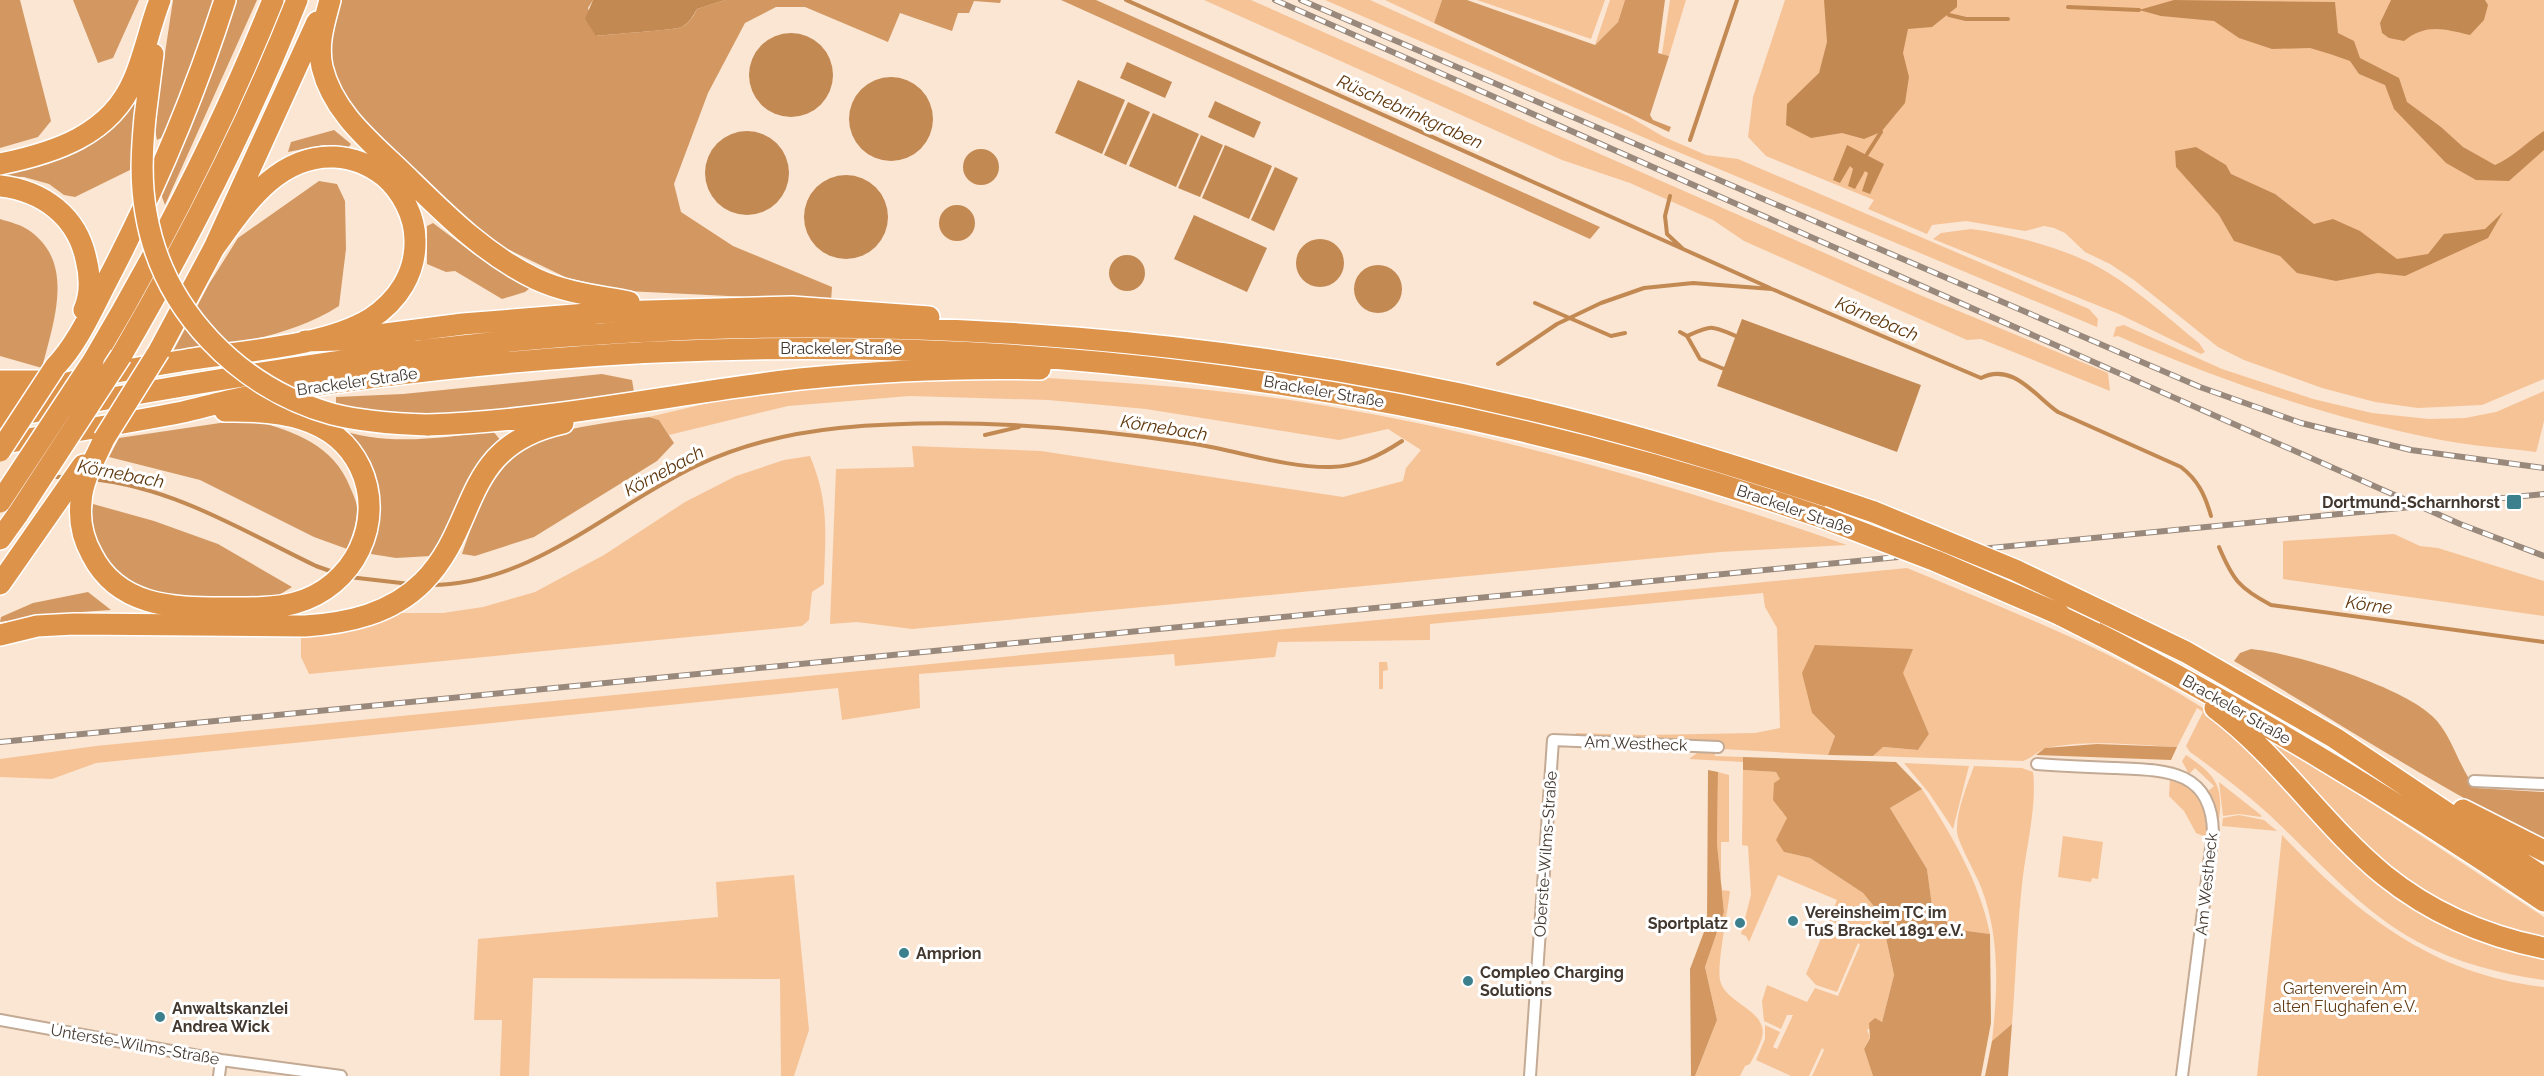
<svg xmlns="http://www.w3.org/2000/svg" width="2544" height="1076" viewBox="0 0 2544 1076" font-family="Raleway,sans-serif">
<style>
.green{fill:#f6c397}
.forest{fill:#d39862}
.water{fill:#c38953}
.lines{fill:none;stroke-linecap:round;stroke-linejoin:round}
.stream{stroke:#c38953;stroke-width:4}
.street-casing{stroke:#c3aa94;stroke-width:14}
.highway-casing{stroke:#fff;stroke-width:24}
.street{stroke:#fff;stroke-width:10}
.highway{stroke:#de934b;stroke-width:21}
.rail-casing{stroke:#99897c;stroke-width:6}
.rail{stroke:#fff;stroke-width:4;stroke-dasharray:11;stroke-linecap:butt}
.highway-bridge-casing{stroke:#fff;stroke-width:24;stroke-linecap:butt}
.highway-bridge{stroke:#de934b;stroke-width:21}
.poi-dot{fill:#3c808e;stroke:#fff;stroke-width:2}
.labels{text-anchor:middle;stroke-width:6;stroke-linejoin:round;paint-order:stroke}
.street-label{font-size:16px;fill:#43382f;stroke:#fff}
.poi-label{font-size:16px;font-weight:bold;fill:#43382f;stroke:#fff;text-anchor:start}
.park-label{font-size:16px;fill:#633b12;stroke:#fff}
.water-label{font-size:18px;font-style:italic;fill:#5e360b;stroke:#fff}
</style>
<rect width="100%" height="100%" fill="#fbe6d3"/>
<!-- green -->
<path class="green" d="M1204 0H1251L1920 295 2108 373 2110 391 1981 339 1967 340 1744 241 1713 220 1630 183 1562 160Z
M1325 0H1370L1628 116 1664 137 1706 155 1738 159 2089 309 2098 319 2097 327 1659 144Z
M1385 0H1442L1434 23Z
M1477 0H1605L1591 39Z
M1610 0H1625L1618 22 1595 45Z
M1670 0H1686L1669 56 1662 54Z
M1785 0H2544V379L2482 405 2418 408 2375 402 2322 388 2244 360 2218 347 2134 280 2110 264 2085 252 2065 233 2054 228 2044 226 2025 231 1966 221 1932 225 1927 234 1868 209 1874 200 1766 156 1748 137 1753 97Z
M1971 229C2012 234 2072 250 2107 272 2140 292 2169 319 2199 343L2205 352 2201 354 2119 314 1933 239 1941 233Z
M2124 325 2222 369 2313 399 2372 413 2429 419 2465 418 2496 412 2544 391V421L2537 449 2536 452C2505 448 2472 446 2441 440 2331 418 2220 381 2118 336L2113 337 2116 327Z
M1025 377C1126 382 1227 389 1327 406 1504 436 1678 486 1847 545L1720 552 912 629 857 622 830 624 836 469 914 467 912 446 1041 451 1343 497 1403 481 1406 468 1421 450 1388 429 1339 440 1146 409 1048 400 910 396 788 406 669 435 659 420 649 417 751 393 826 383Z
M810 456C830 504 825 534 824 584L812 592 809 620 802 626 309 674 301 657V636L397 613H443L483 607 535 592 604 555 685 502 736 476 784 460Z
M2394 534 2420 546 2438 548 2544 581V616L2283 579V541Z
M1907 568C2015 613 2127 655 2224 722L2363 864 2544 955V980C2501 974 2457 963 2418 942 2363 912 2323 866 2279 824 2255 800 2218 772 2190 752L2186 746 2203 712 2197 708 2177 747C2136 745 2088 739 2047 748 2038 750 2033 758 2023 761L1873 756 1882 747 1918 750 1929 734 1902 673 1812 713 1835 736 1828 755 1721 749V741L1576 735V733L1644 735 1755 733 1780 728 1777 628 1765 607 1763 593 1430 624V640L1278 642 1275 657 1175 666 1174 654 919 674 920 708 842 720 838 688 96 763 52 779 0 777V759L96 746Z
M1379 662H1387L1388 670 1383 671V689H1379Z
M2257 731 2317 767 2544 917V942L2446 909 2372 857Z
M1701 750 1715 751V756L1743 757V762L1689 759Z
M2186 755C2214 774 2224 784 2219 820L2207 792 2214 786 2195 768 2189 774 2182 761Z
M1904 763 1969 766 1953 829 1929 793Z
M1974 766 2022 768 2033 772C2037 804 2027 844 2023 876 2017 925 2016 975 2012 1024L1992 1041C1998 989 2000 936 1981 887 1976 874 1958 843 1957 832 1956 811 1967 786 1974 766Z
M1743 770 1776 772 1781 779V811L1788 818 1784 852 1810 858 1863 893 1881 915 1894 975 1882 1022 1867 1030 1870 1037 1864 1049 1873 1076H1812L1824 1050 1822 1048 1809 1076H1791L1756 1060 1765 1039V1025L1780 1032 1773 1047 1777 1049 1793 1015H1787L1781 1029 1764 1021 1762 1001 1767 985 1807 1002 1815 988 1838 996 1860 945 1858 943 1837 992 1816 985 1806 974 1837 900 1778 875 1749 942 1746 936 1741 934 1751 895 1748 846 1742 845Z
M1718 772 1729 775V842H1721V890L1730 891C1728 911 1717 963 1720 980 1725 1004 1769 1010 1762 1038 1759 1047 1754 1056 1750 1064L1745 1066 1740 1076H1695L1717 1020 1705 967 1724 912 1717 844Z
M2170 778C2200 791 2207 804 2206 837L2196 833 2184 811 2169 796Z
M2219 782 2261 815V817L2239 814 2223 816Z
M1922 789C1951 834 1979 880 1990 934L1960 930 1933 913 1927 869 1890 808Z
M2239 815 2264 820 2277 831 2222 826 2223 818Z
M2282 835C2357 914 2432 974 2544 987V1076H2257Z
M2063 836 2103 842 2098 879 2092 878 2091 882 2058 877Z
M794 875 809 1030 794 1076H781L780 979 533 978 529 1076H500L502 1020H474L478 939 718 917 716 882Z"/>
<!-- forest -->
<path class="forest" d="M0 0H20L51 121 38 137 0 148Z
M73 0H139L113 58 98 63Z
M173 0H217L165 136 157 140 154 126Z
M231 0H257L165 205 159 189Z
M338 0H593L588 8 597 36C609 34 677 30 682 27 689 23 693 17 697 9L725 0H1001L1000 3 974 1 969 13H958L952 31 900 13 888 42 805 7H776L745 23 708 93 674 184 681 212 733 246 832 287 831 301 626 291 567 278 497 244 434 193 359 118 332 75 329 49Z
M1061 0H1096L1600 227 1590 239Z
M1442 0H1467L1595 45 1618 22 1625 0H1665L1658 53 1669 56 1650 115 1653 120 1671 127 1669 132 1434 23Z
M140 84 130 170 75 197 64 195 49 184 24 177 1 176 6 171 56 160 82 146Z
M334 130 351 144 348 148 324 145 288 152 291 142Z
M319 181 337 184 345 201 346 249 339 306C289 338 228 344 171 355L209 284 238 238Z
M0 219C10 222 22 225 30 231 76 264 53 323 42 368L0 356Z
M433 223 477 256 530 288 525 292 502 299 455 271 446 272 427 264V226Z
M602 374 632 380 634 392C536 408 434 427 336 406V397L403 394Z
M649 417 659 420 674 443 657 461 534 537 475 556 462 554C501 436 533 432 649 417Z
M247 419C289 429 333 443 350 487 353 494 357 502 357 509 357 523 352 536 347 549L314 537 200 480 109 457 119 438Z
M335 428C384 447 442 438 493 431L501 441 431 556 396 558 371 554 374 532Z
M93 504 154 521 218 544 292 587 279 595C247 598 214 601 182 599 143 596 98 568 91 527 90 520 92 511 93 504Z
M88 592 111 610 67 613 0 622 1 617 33 603Z
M1815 645 1913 649 1903 673 1929 734 1918 750 1883 747 1873 756 1828 755 1835 736 1812 713 1802 673Z
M2251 649C2294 653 2410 688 2437 721 2454 741 2459 768 2476 788L2544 792V840C2437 788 2337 721 2234 661L2240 653Z
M2097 744 2177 747 2171 760 2036 755 2045 748Z
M1743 757 1896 762 1922 789 1890 808 1927 869 1933 913 1960 930 1990 934 1991 1023 1981 1076H1873L1864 1049 1870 1038 1869 1023 1875 1018 1882 1022 1894 975 1881 915 1863 893 1810 858 1784 852 1776 840 1787 818 1773 800 1774 783 1780 779 1776 772 1743 770Z
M1708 770 1718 772 1717 844 1724 912 1705 967 1717 1020 1695 1076H1691L1690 969 1707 924Z
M2012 1024 2008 1076H1985L1992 1041Z"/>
<!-- water -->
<path class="water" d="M593 0H725L697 9C693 16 689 23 682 27 677 30 609 34 596 36L585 19Z
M1824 0H1957V7L1932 27 1908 29 1903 53 1909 77 1905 103 1881 132 1864 139 1842 133 1811 138 1786 125 1787 104 1819 73 1827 42Z
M2174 0 2335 2 2338 33 2354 41 2360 58 2399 78 2407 102 2441 127 2463 147 2495 165C2514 157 2527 142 2544 131V150L2509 181 2476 180 2446 163 2394 109 2385 85 2359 74 2350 61 2330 54 2310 48 2272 49 2239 38 2214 21 2161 16 2139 10Z
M2391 0H2485L2488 5 2484 20 2470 35C2444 29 2426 23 2404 41L2389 38 2382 33 2380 23Z
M749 75a42 42 0 1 1 84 0a42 42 0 1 1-84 0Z
M1127 62 1172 82 1165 98 1120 78Z
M849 119a42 42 0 1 1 84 0a42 42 0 1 1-84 0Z
M1078 80 1125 100 1102 154 1055 133Z
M1215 101 1261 122 1254 138 1208 117Z
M1128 102 1150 112 1126 165 1104 155Z
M1153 113 1199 134 1176 187 1129 166Z
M705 173a42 42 0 1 1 84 0a42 42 0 1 1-84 0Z
M1201 135 1223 145 1200 197 1178 188Z
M1225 145 1272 166 1249 219 1202 198Z
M1847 145 1884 164 1870 194 1862 191 1868 173 1865 171 1855 189 1848 186 1853 169 1850 166 1840 183 1833 180Z
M2196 147 2226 165 2231 174 2275 194 2314 224 2333 219 2360 231 2397 259 2428 254 2444 234 2485 229 2503 212 2488 238 2405 276 2378 273 2336 281 2297 273 2280 256 2234 241 2219 215 2176 167 2175 151Z
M963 167a18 18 0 1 1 36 0a18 18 0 1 1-36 0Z
M1275 167 1298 178 1274 231 1251 220Z
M804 217a42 42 0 1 1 84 0a42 42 0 1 1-84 0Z
M939 223a18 18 0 1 1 36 0a18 18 0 1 1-36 0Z
M1194 215 1267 248 1247 292 1174 259Z
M1296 263a24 24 0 1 1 48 0a24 24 0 1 1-48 0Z
M1109 273a18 18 0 1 1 36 0a18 18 0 1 1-36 0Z
M1354 289a24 24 0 1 1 48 0a24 24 0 1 1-48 0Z
M1742 319 1921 385 1897 452 1717 386Z"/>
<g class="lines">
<!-- stream -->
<path class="stream" d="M1126 0 1683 249
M2068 7 2139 10
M1949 15 1966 19H2008
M1690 140 1737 0
M1867 154 1881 132
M1670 196 1665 216 1667 234 1683 249 1770 288
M1535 303 1611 336 1625 333
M1680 332 1687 336 1700 359 1724 369
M1687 336C1712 325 1710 325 1736 336
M1498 364 1557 324 1601 303 1644 288 1693 283 1772 289 1981 378C2013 362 2035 396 2058 412L2181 467C2198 480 2205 495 2211 516
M985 435 1019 427
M50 477H67
M92 479C175 488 243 531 316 566L333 572
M2219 547C2233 580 2239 588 2271 605L2544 642
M349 577 410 584
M429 585C530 586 610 507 696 466 740 445 791 433 839 428 958 417 1077 426 1195 444 1238 451 1288 468 1331 467 1359 466 1379 456 1402 441"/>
<!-- street casing -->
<g class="street-casing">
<path id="street" d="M2037 764C2063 766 2090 767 2116 768 2166 770 2212 770 2213 833L2182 1076
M2474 781 2544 784
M0 1020 221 1060 341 1076
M219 1076 221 1060
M1530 1076 1553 740 1718 747"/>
</g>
<!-- highway casing -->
<g class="highway-casing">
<path id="highway" d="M330 0C324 23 317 43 322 67 333 113 372 143 404 174 445 214 484 254 536 279 566 293 598 296 629 302
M145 117 153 54
M0 164C54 153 111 135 134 79 145 53 150 26 160 0
M0 186C43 191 77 216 86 259 90 275 91 294 84 310
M305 341 339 340 463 324 612 312 792 307 929 317
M159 351 214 248 317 22
M121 356C188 241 248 124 297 0
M93 361C162 245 223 125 273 0
M55 367C78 343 92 310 107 281 154 191 194 97 225 0
M0 381H45
M0 401C31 394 61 384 92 377 123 370 155 365 186 360 241 351 324 347 370 319 398 301 416 273 415 240 415 217 402 191 384 176 370 165 353 158 335 157 277 154 244 207 214 248
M0 418C204 381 408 345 615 333 916 314 1242 340 1535 411 1650 438 1762 474 1874 512
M427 425C553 421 675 393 800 379 880 371 960 367 1040 369
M104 439C95 459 82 480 81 502 79 520 83 539 92 555 118 606 172 608 222 608 246 608 272 609 295 603 354 587 386 522 360 467 335 415 276 410 225 411
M0 444C61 433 122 424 183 412 204 407 225 401 246 397 346 379 449 367 550 359 981 324 1413 377 1821 517
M0 539 18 514
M0 584 83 465
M2105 613 2186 652 2335 738 2544 878
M2059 614C2228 698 2388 795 2544 901
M0 635 37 626 74 624 305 626C348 623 391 614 423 582 481 523 459 446 563 423
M2215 708C2279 756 2322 824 2384 875 2431 913 2485 936 2544 948
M2463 810 2544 851"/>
</g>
<!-- street -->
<use href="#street" class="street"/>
<!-- highway -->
<use href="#highway" class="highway"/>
<!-- rail casing -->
<g class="rail-casing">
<path id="rail" d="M1275 0 2460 524 2544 556
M1301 0 2200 387 2301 423 2411 450 2544 468
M0 742 2544 494"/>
</g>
<!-- rail -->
<use href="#rail" class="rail"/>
<!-- highway-bridge casing -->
<g class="highway-bridge-casing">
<path id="highway-bridge" d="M145 117C142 150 140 181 146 213 162 310 239 388 332 414 363 422 395 424 427 425
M104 439 159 351
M0 451 55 367
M0 502 93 361
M1874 512 2015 570 2105 613
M18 514 121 356
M1821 517 1936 561 2059 614"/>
</g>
<!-- highway-bridge -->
<use href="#highway-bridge" class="highway-bridge"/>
</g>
<!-- markers -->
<g class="poi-dot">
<rect x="2506" y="494" width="16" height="16" rx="3"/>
<circle cx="1793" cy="921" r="6"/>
<circle cx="1740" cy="923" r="6"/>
<circle cx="904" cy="953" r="6"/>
<circle cx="1468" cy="981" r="6"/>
<circle cx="160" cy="1017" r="6"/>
</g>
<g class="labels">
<!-- street labels -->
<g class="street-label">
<text x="841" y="354">Brackeler Straße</text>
<text transform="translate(357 381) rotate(-8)" y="6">Brackeler Straße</text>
<text transform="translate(1324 391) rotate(10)" y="6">Brackeler Straße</text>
<text transform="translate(1795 509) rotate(19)" y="6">Brackeler Straße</text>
<text transform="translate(2237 709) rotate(30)" y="6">Brackeler Straße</text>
<text transform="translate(1636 743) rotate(2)" y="6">Am Westheck</text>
<text transform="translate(1545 854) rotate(-86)" y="6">Oberste-Wilms-Straße</text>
<text transform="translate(2206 884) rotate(-84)" y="6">Am Westheck</text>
<text transform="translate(135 1044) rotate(10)" y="6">Unterste-Wilms-Straße</text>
</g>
<!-- poi labels -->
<g class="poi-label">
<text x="2500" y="508" text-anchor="end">Dortmund-Scharnhorst</text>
<text x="1805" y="918">Vereinsheim TC im<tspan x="1805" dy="18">TuS Brackel 1891 e.V.</tspan></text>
<text x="1728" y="929" text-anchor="end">Sportplatz</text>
<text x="916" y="959">Amprion</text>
<text x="1480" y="978">Compleo Charging<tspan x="1480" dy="18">Solutions</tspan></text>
<text x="172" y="1014">Anwaltskanzlei<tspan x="172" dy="18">Andrea Wick</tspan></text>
</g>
<!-- park labels -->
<g class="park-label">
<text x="2345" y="994">Gartenverein Am<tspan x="2345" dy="18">alten Flughafen e.V.</tspan></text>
</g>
<!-- water labels -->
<g class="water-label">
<text transform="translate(1410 112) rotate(24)" y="6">Rüschebrinkgraben</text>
<text transform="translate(1877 319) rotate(23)" y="6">Körnebach</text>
<text transform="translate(1164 428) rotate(9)" y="6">Körnebach</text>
<text transform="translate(664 471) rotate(-28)" y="6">Körnebach</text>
<text transform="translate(121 474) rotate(11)" y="6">Körnebach</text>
<text transform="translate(2369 605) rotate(8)" y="6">Körne</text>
</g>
</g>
</svg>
